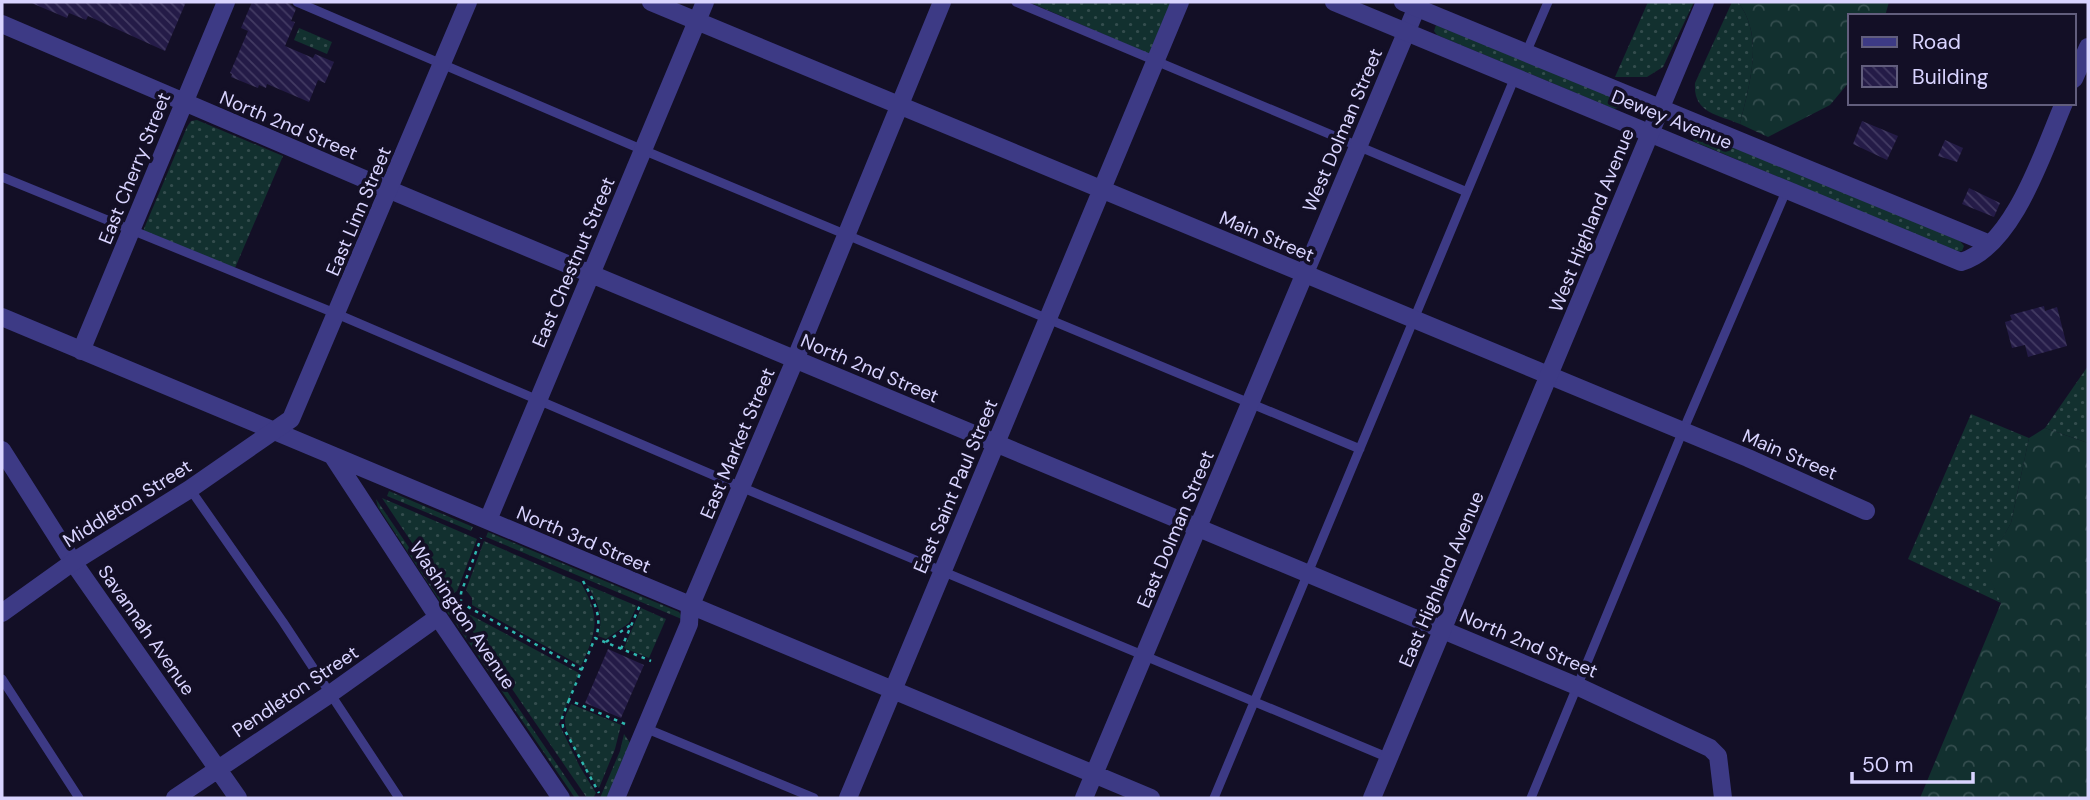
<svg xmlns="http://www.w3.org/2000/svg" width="2090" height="800" viewBox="0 0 2090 800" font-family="'DM Sans',sans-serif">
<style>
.grass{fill:url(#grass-dots)}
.forest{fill:url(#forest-crowns)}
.building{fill:url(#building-back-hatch)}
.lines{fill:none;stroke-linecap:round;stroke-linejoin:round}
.path{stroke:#2fb8b0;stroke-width:2.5;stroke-dasharray:3.5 5;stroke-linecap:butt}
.service{stroke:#3d3a85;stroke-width:9}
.minor{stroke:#3d3a85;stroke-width:18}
.tertiary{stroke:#3d3a85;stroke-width:18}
.labels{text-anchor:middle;stroke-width:7;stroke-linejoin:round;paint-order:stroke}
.street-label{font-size:19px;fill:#d9d4ff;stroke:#130f26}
</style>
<defs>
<pattern id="grass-dots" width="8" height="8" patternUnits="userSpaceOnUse" patternTransform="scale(1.75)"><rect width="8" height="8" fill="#12302f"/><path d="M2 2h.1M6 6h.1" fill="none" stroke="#344d4e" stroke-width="1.8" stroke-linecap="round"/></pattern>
<pattern id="forest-crowns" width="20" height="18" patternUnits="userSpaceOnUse" patternTransform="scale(1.75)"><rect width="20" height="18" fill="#12302f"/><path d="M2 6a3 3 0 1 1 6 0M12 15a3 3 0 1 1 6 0" fill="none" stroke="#344d4e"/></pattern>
<pattern id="building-back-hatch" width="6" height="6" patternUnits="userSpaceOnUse" patternTransform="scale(1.75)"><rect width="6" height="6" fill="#241b47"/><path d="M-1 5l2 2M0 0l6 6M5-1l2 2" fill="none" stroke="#433b63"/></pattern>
</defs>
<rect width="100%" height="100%" fill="#130f26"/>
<!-- grass -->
<path class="grass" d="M1029 2H1171L1149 54Z
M1648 2H1694L1663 67 1647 77H1615Z
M1732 2H1738C1765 37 1749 85 1740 124 1717 114 1693 113 1695 83Z
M1436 25 1619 98 1622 102 1620 107 1614 109 1437 35 1434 31Z
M299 28 332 42 327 54 294 40Z
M197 120 283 156 235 268 143 231 187 127 191 121Z
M1697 129 1960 241 1964 246 1962 251 1956 252 1693 141Z
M2088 366V443L2045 428Z
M1971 414 2029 438 2011 523 1986 568 2001 603 1908 559Z
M389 491 473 527 471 531 387 496Z
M382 498 477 539 457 591 453 594 445 592Z
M376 499 453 612 449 615 378 507Z
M488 532 679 612 684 620 486 537Z
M484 541 581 583C601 618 597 630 581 666L472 605V598L466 590Z
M587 585 637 606 629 623 606 639 598 636C604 617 598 602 587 585Z
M641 608 666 619 649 658 624 648Z
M463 611 579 673 559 724 580 767 596 793 593 798H587L460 613Z
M457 618 580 798H575L454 621Z
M571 704 621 725 615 749 599 788C589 777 564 735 565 720 565 715 569 709 571 704Z
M624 734 632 746 609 798H600L620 751Z"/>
<!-- forest -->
<path class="forest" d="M1738 2H1889L1885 16H1850V81L1830 105 1768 137 1740 124C1749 85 1765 37 1738 2Z
M2045 428 2088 443V798H1920L2001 603 1985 568 2011 523 2029 438Z"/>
<!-- building -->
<path class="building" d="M29 2H186L165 51 88 16 86 20 69 13 67 18Z
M252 2H285L290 4 296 9 291 21 295 22 285 46 313 58 315 54 334 62 325 83 318 80 309 102 267 84 266 88 259 85 258 88 231 77 232 74 230 73 248 31 241 28Z
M1862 121 1898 136 1887 160 1853 144Z
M1945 140 1963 148 1957 162 1938 156Z
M1969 188 2000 203 1994 217 1962 204Z
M2044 306 2045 311 2057 307 2067 346 2028 357 2025 345 2012 348 2005 322 2012 320 2010 315Z
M608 649 644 665 621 718 585 703Z"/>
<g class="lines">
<!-- path -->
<path class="path" d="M583 581C593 599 603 616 596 637
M461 603V593L481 538
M453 608 461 603 582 670
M606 642 632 624
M621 649 640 605
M569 700 562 718 563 727 599 793
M625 724 569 700 595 638 651 661"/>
<!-- service -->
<path class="service" d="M297 2 643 150 1360 449
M1016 2 1467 192
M1526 53 1548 2
M2 177 337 314 741 487 1389 758
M190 489 283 622 399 798
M2 679 79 798
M645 728 814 798
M1214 798 1515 77
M1531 798 1682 433 1787 189"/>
<!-- minor -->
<path class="minor" d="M651 2 1748 458 1866 511
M2 24 390 190 1579 687 1710 748 1718 756 1723 798
M2074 79 2088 47
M1660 108 1990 244
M1649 133 1961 262C2014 247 2044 149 2064 103
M2 317 1151 798
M81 351 226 2
M2 450 73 562 238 798
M332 455 438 617 561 798
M488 520 705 2
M175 798 330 694 438 617
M616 798 689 624 690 607 795 360 942 2
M848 798 1180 2
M1084 798 1419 2"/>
<!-- tertiary -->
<path class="tertiary" d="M1334 2 1649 133
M1403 2 1660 108
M2 613 73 562 190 489 291 419 468 2
M1372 798 1705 2"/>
</g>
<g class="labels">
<!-- street labels -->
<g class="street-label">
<text transform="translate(1672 119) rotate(22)" y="7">Dewey Avenue</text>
<text transform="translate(289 125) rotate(23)" y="7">North 2nd Street</text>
<text transform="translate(1342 130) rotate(-67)" y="7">West Dolman Street</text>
<text transform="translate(134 168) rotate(-68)" y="7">East Cherry Street</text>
<text transform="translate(358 211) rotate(-67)" y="7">East Linn Street</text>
<text transform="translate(1591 220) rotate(-68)" y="7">West Highland Avenue</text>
<text transform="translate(1267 236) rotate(23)" y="7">Main Street</text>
<text transform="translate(573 262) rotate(-67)" y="7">East Chestnut Street</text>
<text transform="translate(870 368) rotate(23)" y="7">North 2nd Street</text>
<text transform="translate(737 443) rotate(-67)" y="7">East Market Street</text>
<text transform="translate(1790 454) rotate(23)" y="7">Main Street</text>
<text transform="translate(955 486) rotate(-67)" y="7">East Saint Paul Street</text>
<text transform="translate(127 503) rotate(-32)" y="7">Middleton Street</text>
<text transform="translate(1175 529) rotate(-67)" y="7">East Dolman Street</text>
<text transform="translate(584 539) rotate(23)" y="7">North 3rd Street</text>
<text transform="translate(1441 579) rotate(-67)" y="7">East Highland Avenue</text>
<text transform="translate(463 615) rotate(56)" y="7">Washington Avenue</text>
<text transform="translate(147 630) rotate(55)" y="7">Savannah Avenue</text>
<text transform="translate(1529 643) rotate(23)" y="7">North 2nd Street</text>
<text transform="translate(295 691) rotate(-34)" y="7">Pendleton Street</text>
</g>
</g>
<!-- border -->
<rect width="2090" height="800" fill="none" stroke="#d9d4ff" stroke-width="7"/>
<!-- legend -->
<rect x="1848" y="14" width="228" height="91" fill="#130f26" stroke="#625e7d" stroke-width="2"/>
<rect x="1862" y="37" width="35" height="10" fill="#3d3a85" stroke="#625e7d" stroke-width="2"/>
<text x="1912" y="49" font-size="21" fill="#d9d4ff">Road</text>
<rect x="1862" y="66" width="35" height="21" fill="url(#building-back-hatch)" stroke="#625e7d" stroke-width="2"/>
<text x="1912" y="84" font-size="21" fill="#d9d4ff">Building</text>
<!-- scale -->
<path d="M1852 772v10h121v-10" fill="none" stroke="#d9d4ff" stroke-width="3.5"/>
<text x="1862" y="772" font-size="21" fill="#d9d4ff" stroke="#130f26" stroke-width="5" paint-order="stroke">50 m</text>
</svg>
